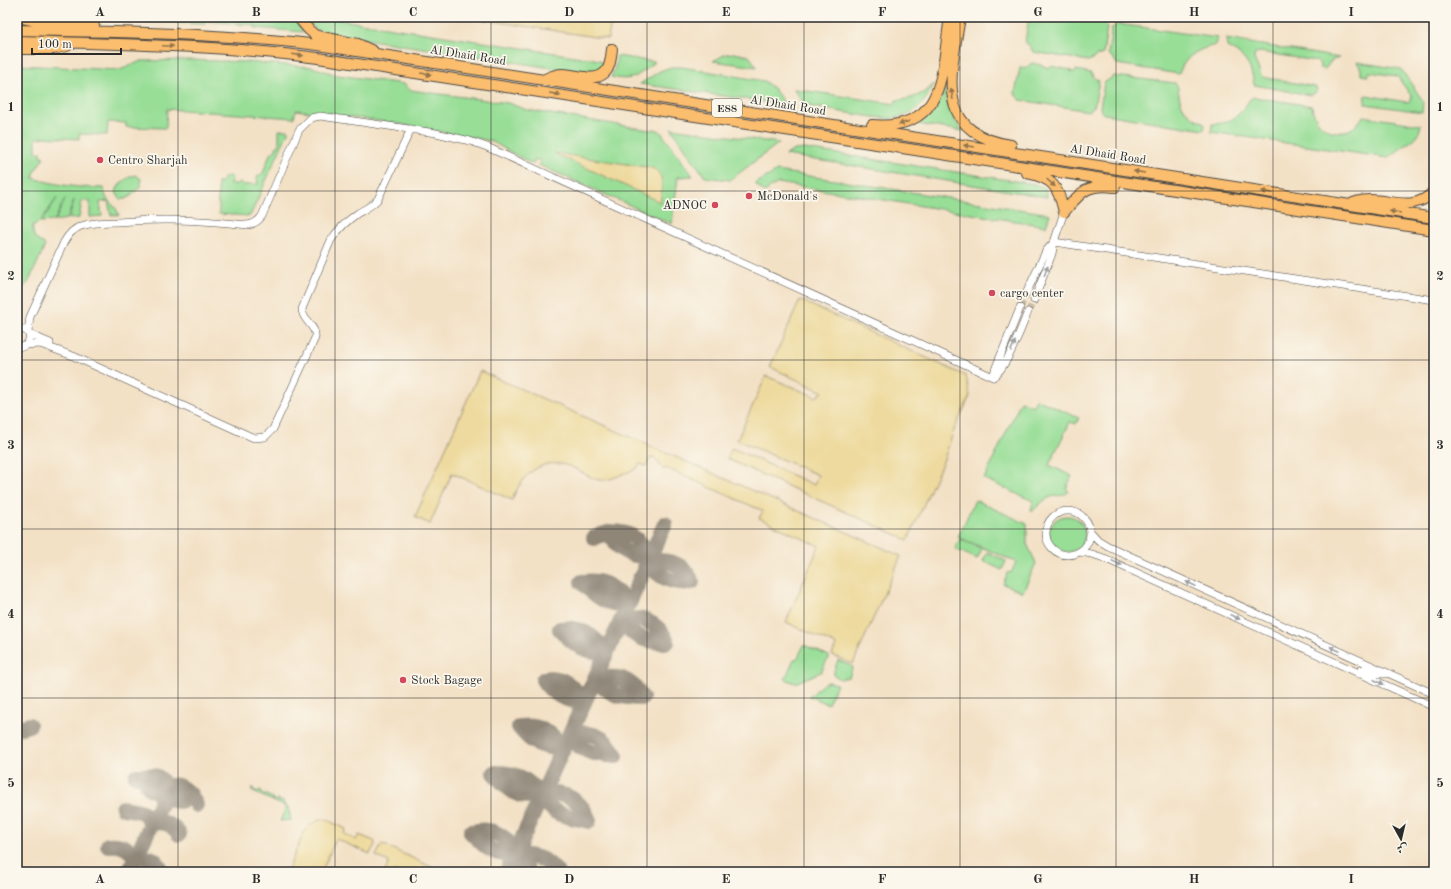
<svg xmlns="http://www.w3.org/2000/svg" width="1451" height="889" viewBox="0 0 1451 889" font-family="'Old Standard TT',Amiri,serif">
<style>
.green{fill:#98de97;stroke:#628461;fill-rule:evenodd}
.sand{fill:#eeda9e;stroke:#8c8264}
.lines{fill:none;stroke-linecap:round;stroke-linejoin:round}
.taxiway{stroke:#8f8678;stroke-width:16}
.minor-tunnel{stroke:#cbbda7;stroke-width:7;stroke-dasharray:7 3.5;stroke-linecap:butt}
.minor-casing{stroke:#494642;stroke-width:8}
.highway-casing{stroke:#494642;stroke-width:12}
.minor{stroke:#fff;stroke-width:7}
.highway{stroke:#fbbd6e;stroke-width:10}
.oneway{fill:#93744c}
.oneway2{fill:#a0a0a0}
.grid{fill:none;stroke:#2b2b2b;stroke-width:1;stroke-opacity:0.55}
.poi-dot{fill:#d1495b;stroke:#fbf7ec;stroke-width:1.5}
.labels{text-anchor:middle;stroke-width:3.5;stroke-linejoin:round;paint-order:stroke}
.shield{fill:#fbf7ec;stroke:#696865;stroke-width:1}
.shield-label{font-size:11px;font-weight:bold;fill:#2b2b2b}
.street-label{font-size:12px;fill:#2b2b2b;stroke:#fbf7ec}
.poi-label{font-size:12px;fill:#2b2b2b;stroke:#fbf7ec;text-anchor:start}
.neatline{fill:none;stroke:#2b2b2b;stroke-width:1.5}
.grid-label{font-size:13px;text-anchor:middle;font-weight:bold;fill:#2b2b2b}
</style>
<rect width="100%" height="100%" fill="#fbf7ec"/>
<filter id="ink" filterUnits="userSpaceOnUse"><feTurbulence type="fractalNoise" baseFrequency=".025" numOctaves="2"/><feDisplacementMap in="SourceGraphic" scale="8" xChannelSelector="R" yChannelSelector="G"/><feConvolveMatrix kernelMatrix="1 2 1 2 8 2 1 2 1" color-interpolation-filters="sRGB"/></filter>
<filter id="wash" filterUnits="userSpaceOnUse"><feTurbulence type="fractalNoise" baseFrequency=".012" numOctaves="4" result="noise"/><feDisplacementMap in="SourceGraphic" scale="16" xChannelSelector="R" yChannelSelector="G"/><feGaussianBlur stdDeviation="0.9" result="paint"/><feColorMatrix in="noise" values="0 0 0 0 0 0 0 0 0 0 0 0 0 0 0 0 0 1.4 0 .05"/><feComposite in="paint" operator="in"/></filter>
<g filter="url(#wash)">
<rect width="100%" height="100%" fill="#f3e1c6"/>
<!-- green -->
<path class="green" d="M89 17H290L295 21 303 32 255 28V25L205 21V24L131 21 111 18Z
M305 17H321L600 60 602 63V67L598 71 578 72 325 33 314 28Z
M1029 17H1073L1103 22 1107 27 1103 54 1097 56 1089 61 1033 52 1030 46 1025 42Z
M1118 24 1218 38 1216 45C1198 49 1185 56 1179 74L1117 64 1113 58 1108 54 1112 28Z
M1226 39 1340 58 1332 60 1325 69 1320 68V64L1316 61 1260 52 1255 54 1254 59 1262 77 1316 87 1317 90 1314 94 1310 95 1254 85C1252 66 1244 55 1227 47Z
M734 53 749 56 757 67 713 61 726 54Z
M617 56 655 62C637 76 634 82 611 77L615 68Z
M190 60 247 62 312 67 337 75 404 84 410 90 508 103 527 110 650 130 655 129 660 131 693 176 678 177 672 224 539 165 540 161 536 159 533 164 528 162 491 141 394 123 296 110 294 118 167 109 166 128 126 127V123L108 122 107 135 79 134V139L42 137V138H36V152H41V156L44 157 35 171 33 178C56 185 79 188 104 188 105 204 115 202 119 215H111L108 201 100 202 102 216 90 217V201H82L79 218 69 219 74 200 67 219 55 221 65 199 54 221 41 222 57 198 40 222 33 225C32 234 35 241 43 243L45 246 28 283 24 287 17 288V65L120 70 141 61ZM556 154 647 167 662 180 660 201Z
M1357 62 1401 69 1423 101 1422 112 1365 104 1366 95 1406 102 1410 101 1412 97 1397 76 1369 72 1368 76 1361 75V69Z
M1032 63 1045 66V67L1049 68 1050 66 1071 70V72H1076V70L1091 73 1094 78 1099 81 1094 107 1089 111 1020 100 1015 94 1020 68 1027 67Z
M671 67H682L764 81 773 88 786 105 640 84 660 71Z
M1114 76 1175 83C1179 87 1178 90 1179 95 1181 109 1191 118 1203 122L1205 125 1204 130 1104 114 1100 108 1104 83Z
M934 84C916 122 897 121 860 115 844 112 828 110 812 107L802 102 794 89 895 104 896 100C911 100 923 95 934 84Z
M945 87C947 104 951 118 963 131L917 124C932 116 941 104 945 87Z
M1254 97 1312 106C1315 135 1350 142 1363 116L1421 125 1418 136 1388 158 1211 132 1212 124C1233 123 1240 115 1250 99Z
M671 128 779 143 730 180 705 177Z
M279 130H289L250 216 219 214V204H218V182H222L225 177 231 176 232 177 230 184H237L240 182 243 185 258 184 257 177 263 173 270 154 276 150V147L279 146Z
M805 149 1035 184 1045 188 1047 197 785 155 795 150Z
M777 171 1050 214 1046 226 778 183 764 192 755 184Z
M136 175 141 179V186C135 192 128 201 120 199L116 192C117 185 128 176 136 175Z
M1036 399 1079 418 1076 424 1070 422 1049 465 1072 476 1066 489 1069 491C1066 496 1057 495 1051 497 1043 500 1038 506 1032 512L1031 510 1033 501 984 479 1021 401 1033 406Z
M975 500 1027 524V544L1036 563 1023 592 1003 584 1008 572 1011 573 1016 562 958 537Z
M1049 534a18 18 0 1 1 36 0a18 18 0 1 1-36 0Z
M960 539 982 549 977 559 955 549Z
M987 552 1006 561 1002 570 983 561Z
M804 645 829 656 821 672 795 683 785 679 794 659H797Z
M838 660 853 667 849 677 840 679 834 675V671Z
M829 682 837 684 828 704 809 696C817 692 820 683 829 682Z
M253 787 254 791H257L256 792 261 790 263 795H268L269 798 271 796 272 799 275 801 279 799V803L281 801 284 802 283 804 288 807 291 820 280 821 286 807 251 791Z"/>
<!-- sand -->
<path class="sand" d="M466 17H612L608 39Z
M554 153 652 168C666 175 662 188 660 202Z
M800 300 966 376 970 396 954 430 944 459 908 540 727 459 732 448 814 485 818 475 737 440 766 376 816 397 823 392 770 367Z
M480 371 901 556 853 664 832 655 836 645 786 622 819 546 759 518 763 511 666 468 664 470 655 458 651 457 646 466 640 464C637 470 631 471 625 473 616 477 608 481 599 480 590 478 582 472 574 468 544 455 523 472 512 500L452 473 430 524 415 517Z
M321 819H325L346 829 344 834 356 840 359 835 374 841 375 844 370 854 336 839 322 871 324 872H289V867L305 830 309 826Z
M382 844 438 870 441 872H385L389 862 376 856Z"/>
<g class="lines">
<!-- taxiway -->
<path class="taxiway" d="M610 532C616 549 630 558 648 555
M594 538C610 530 629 529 641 544 645 548 647 554 650 558
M661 561C677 562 686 568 692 582 674 584 658 578 648 562Z
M582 582C605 579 615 587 628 605
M582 582C597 598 606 604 628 605
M640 619C654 623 661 629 667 642 646 642 634 638 621 621Z
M560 629C583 627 592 635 607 652
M560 629C575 646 584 652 607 652
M550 678C566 678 576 689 584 702 566 701 554 696 543 680Z
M595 678C618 676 630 677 642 698
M595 678C608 695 621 698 642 698
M519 727C540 724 551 732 563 748
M519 727C532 744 541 748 563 748
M17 728 29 725
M581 733C599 734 607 740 616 756 595 754 582 753 569 736Z
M494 773C502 781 509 791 520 795 531 798 540 795 551 794 570 793 583 804 589 821
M494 773C517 773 527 778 541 796 546 802 550 808 556 812 565 817 578 818 589 821
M136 776C151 776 161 771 166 791 176 776 191 795 196 805
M145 776C147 789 151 790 163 794 166 794 168 798 171 799 178 803 185 800 191 795
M123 808C137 811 144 808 151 823 164 821 171 823 179 834
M108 845C122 844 128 847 136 858 147 855 156 858 161 869
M129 872 166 791
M507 872 665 524
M528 872C520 867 519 862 515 854 506 835 492 827 471 832 479 840 487 850 499 853 522 858 539 850 557 872"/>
</g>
</g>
<g filter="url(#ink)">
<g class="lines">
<!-- minor-tunnel -->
<path class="minor-tunnel" d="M1020 308 1025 296
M1028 312 1034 300"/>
<!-- minor casing -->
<g class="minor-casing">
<path id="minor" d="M1413 17 1434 20
M1054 242 1434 300
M1025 296 1046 251 1054 242
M1034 300 1052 254 1054 242 1064 212
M17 330C28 327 33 337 26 345L22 347 17 346
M28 332 30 317 64 242C68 235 73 229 81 226 93 222 106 222 118 222 161 218 205 220 248 225 254 224 258 222 262 216L299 130 311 118 320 116 436 133 470 141 487 147 993 377
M29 334 50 343
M26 345 40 344 73 356 254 438 265 437 273 429 315 338C317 326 302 321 302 309L331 240C337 231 348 220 358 213 365 209 372 206 378 199L411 129
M993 377C1007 368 1021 328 1028 312
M993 377 996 367 1020 308
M1046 533a22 22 0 1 1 44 0a22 22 0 1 1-44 0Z
M1090 531 1098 540 1108 546 1434 694
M1080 552 1092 554 1104 558 1434 707
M1359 674 1361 670 1365 669 1377 674H1386"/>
</g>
<!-- highway casing -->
<g class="highway-casing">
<path id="highway" d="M17 17 37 21 94 26
M298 17 309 30 315 35 322 37 358 44 373 51
M960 17C951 74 933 133 1011 145
M17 30C118 32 218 33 318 45L1434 218
M17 41C117 44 218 45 318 58L1434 230
M17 49H53L67 46
M545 79C551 76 556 74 563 74 576 74 598 84 607 70 611 64 611 56 612 49
M872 125C947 131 941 72 950 17
M1027 173C1053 178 1058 186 1064 212
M1349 205C1379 189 1409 219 1434 191
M1064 212C1081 192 1087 183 1115 187"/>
</g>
<!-- minor -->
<use href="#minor" class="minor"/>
<!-- highway -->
<use href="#highway" class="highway"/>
</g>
<!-- one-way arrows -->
<defs><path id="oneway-solid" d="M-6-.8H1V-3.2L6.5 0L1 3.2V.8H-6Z"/></defs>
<g class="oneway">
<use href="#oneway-solid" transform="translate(168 46) rotate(2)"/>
<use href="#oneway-solid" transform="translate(298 55) rotate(7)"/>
<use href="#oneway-solid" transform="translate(426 74) rotate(9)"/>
<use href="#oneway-solid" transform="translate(555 94) rotate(9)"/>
<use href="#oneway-solid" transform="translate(952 94) rotate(-99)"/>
<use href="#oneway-solid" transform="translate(904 123) rotate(161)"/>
<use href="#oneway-solid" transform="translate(969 146) rotate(-171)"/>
<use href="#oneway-solid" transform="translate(1139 172) rotate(-171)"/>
<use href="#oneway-solid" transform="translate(1051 183) rotate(42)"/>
<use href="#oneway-solid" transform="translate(1267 192) rotate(-171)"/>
<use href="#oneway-solid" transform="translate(1395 212) rotate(-171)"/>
</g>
<g class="oneway2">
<use href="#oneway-solid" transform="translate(1046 271) rotate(-70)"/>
<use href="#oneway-solid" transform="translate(1013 346) rotate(-66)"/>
<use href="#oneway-solid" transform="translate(1117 563) rotate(25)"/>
<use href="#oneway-solid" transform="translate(1191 584) rotate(-156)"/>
<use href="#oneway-solid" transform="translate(1235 617) rotate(24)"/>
<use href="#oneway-solid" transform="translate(1335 649) rotate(-155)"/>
<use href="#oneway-solid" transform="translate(1379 682) rotate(24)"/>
</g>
</g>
<!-- grid -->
<path class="grid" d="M178 17V872M335 17V872M491 17V872M647 17V872M804 17V872M960 17V872M1116 17V872M1273 17V872M17 191H1434M17 360H1434M17 529H1434M17 698H1434"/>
<!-- markers -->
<g class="poi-dot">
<circle cx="100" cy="160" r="4"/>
<circle cx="749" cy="196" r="4"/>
<circle cx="715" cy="205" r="4"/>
<circle cx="992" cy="293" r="4"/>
<circle cx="403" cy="680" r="4"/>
</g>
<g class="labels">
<!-- shield labels -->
<rect class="shield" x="712" y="99" width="30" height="18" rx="3"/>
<g class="shield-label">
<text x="727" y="112">E88</text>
</g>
<!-- street labels -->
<g class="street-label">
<text transform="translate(468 55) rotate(9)" y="4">Al Dhaid Road</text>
<text transform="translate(788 105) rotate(9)" y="4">Al Dhaid Road</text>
<text transform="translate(1108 154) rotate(9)" y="4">Al Dhaid Road</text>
</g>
<!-- poi labels -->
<g class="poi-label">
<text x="108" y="164">Centro Sharjah</text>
<text x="757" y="200">McDonald's</text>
<text x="707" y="209" text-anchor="end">ADNOC</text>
<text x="1000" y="297">cargo center</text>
<text x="411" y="684">Stock Bagage</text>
</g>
</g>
<!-- margin -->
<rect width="1451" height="889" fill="none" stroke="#fbf7ec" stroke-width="44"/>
<!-- north arrow -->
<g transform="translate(1401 839) rotate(172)" stroke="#fbf7ec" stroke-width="3" paint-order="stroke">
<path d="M0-3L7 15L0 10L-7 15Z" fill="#2b2b2b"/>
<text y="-6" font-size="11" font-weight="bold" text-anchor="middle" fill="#2b2b2b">ش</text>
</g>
<!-- scale -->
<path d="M32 48v6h89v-6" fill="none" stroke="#2b2b2b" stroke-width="2"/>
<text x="38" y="48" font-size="12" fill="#2b2b2b" stroke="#fbf7ec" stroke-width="3" paint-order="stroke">100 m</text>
<rect x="22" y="22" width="1407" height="845" class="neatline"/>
<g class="grid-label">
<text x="100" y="16">A</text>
<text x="256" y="16">B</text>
<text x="413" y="16">C</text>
<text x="569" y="16">D</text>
<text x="726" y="16">E</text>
<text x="882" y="16">F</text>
<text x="1038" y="16">G</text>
<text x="1194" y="16">H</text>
<text x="1351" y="16">I</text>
<text x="11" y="111">1</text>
<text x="1440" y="111">1</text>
<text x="11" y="280">2</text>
<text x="1440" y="280">2</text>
<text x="11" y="449">3</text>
<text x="1440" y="449">3</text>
<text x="11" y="618">4</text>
<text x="1440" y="618">4</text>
<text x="11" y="787">5</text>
<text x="1440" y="787">5</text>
<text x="100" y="883">A</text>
<text x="256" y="883">B</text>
<text x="413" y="883">C</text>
<text x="569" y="883">D</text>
<text x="726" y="883">E</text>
<text x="882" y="883">F</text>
<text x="1038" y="883">G</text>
<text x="1194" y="883">H</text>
<text x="1351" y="883">I</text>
</g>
</svg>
